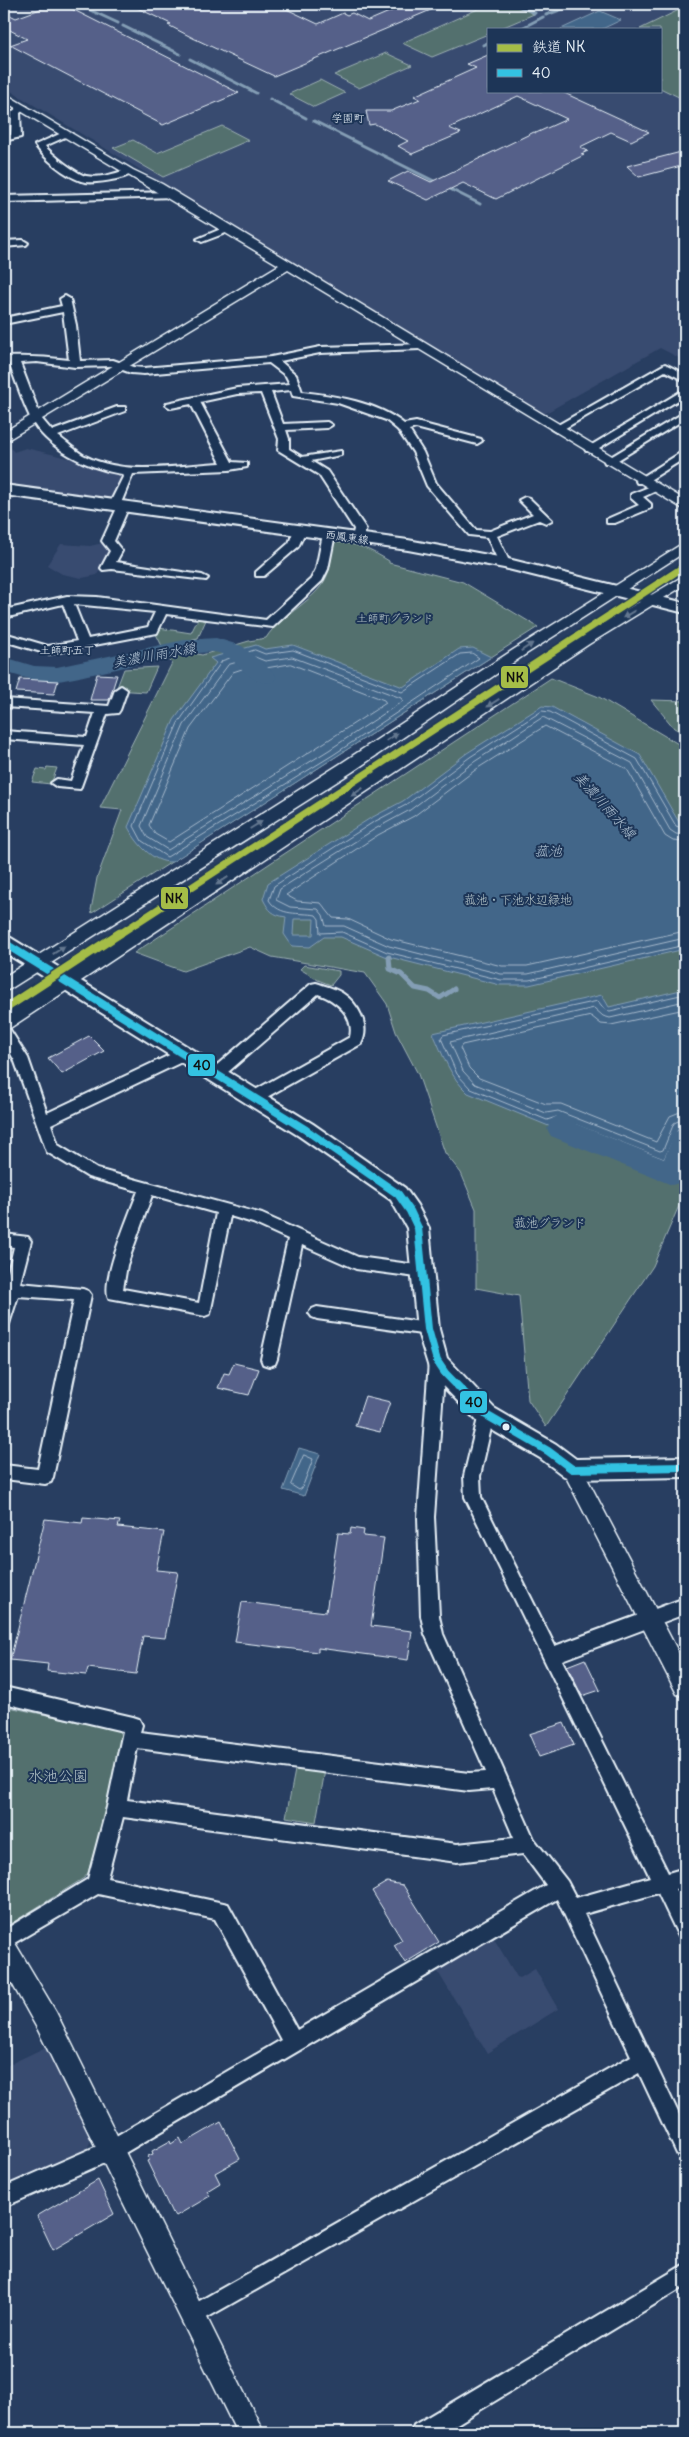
<svg xmlns="http://www.w3.org/2000/svg" width="689" height="2437" viewBox="0 0 689 2437" font-family="Delius,'Klee One',sans-serif">
<style>
.built{fill:#394b70;fill-rule:evenodd}
.green{fill:#52706e;stroke:#9db0b3}
.water{fill:#426689;stroke:#849eb5;fill-rule:evenodd}
.lines{fill:none;stroke-linecap:round;stroke-linejoin:round}
.shore{stroke:#a6b9cc;stroke-width:1}
.stream-far1{stroke:#849eb5;stroke-width:3}
.stream{stroke:#849eb5;stroke-width:5}
.river{fill:#426689;fill-rule:evenodd}
.building{fill:#546189;stroke:#e8f1f8}
.minor-casing{stroke:#e8f1f8;stroke-width:4}
.tertiary-casing{stroke:#e8f1f8;stroke-width:3}
.secondary-casing{stroke:#e8f1f8;stroke-width:4}
.minor{fill:#1d3557;fill-rule:evenodd}
.tertiary{fill:#1d3557;fill-rule:evenodd}
.secondary{fill:#1d3557;fill-rule:evenodd}
.bus-1-casing{stroke:#1d3557;stroke-width:11}
.bus-1{stroke:#33c2e2;stroke-width:8}
.rail-1-far1-casing{stroke:#1d3557;stroke-width:10}
.rail-1-casing{stroke:#1d3557;stroke-width:12}
.rail-1-far1{stroke:#a5bd47;stroke-width:7}
.rail-1{stroke:#a5bd47;stroke-width:9}
.oneway{fill:#64778f}
.bus-dot{fill:#e8f1f8;stroke:#1d3557;stroke-width:2}
.labels{text-anchor:middle;stroke-width:4;stroke-linejoin:round;paint-order:stroke}
.far-neighbourhood-label{font-size:11px;fill:#e8f1f8;stroke:#1d3557}
.far-street-label{font-size:11px;fill:#e8f1f8;stroke:#1d3557}
.far-park-label{font-size:11px;fill:#b4c4c8;stroke:#1d3557}
.park-label{font-size:12px;fill:#b4c4c8;stroke:#1d3557}
.water-label{font-size:14px;font-style:italic;fill:#aec0d1;stroke:#1d3557}
.near-park-label{font-size:15px;fill:#b4c4c8;stroke:#1d3557}
.line-badge{stroke:#1d3557;stroke-width:2}
.pale-badge-label{font-size:14px;text-anchor:middle;font-weight:bold;fill:#111}
</style>
<rect width="100%" height="100%" fill="#283e61"/>
<filter id="ink" filterUnits="userSpaceOnUse"><feTurbulence type="fractalNoise" baseFrequency=".02" numOctaves="2"/><feDisplacementMap in="SourceGraphic" scale="10" xChannelSelector="R" yChannelSelector="G"/><feConvolveMatrix kernelMatrix="1 2 1 2 8 2 1 2 1" color-interpolation-filters="sRGB"/></filter>
<g filter="url(#ink)">
<!-- built -->
<path class="built" d="M4 4H685V361L660 348 544 414 4 87ZM488 29H660V91H488Z
M8 445 14 452 26 448 84 462 105 471 124 473V478L114 499 4 485V446Z
M103 543 110 551 97 575 82 578 62 574 47 565 61 544 90 546Z
M491 1934 517 1977 520 1978 535 1969 558 2009 487 2053 435 1967Z
M46 2047 91 2140 87 2149 10 2184 4 2173V2067Z"/>
<!-- green -->
<path class="green" d="M489 4H511L534 14 499 29H488V34L432 57 402 43Z
M685 7V100L660 88V29H640Z
M386 53 412 65 359 88 334 75Z
M320 80 345 93 314 107 289 94Z
M222 126 249 140 163 177 113 148 133 140 157 153Z
M333 542C353 541 373 551 389 561V563L463 582 538 627 92 913 91 910 97 878 122 810 100 808 172 663 166 657 193 653 202 655 249 641 266 638C280 615 320 599 328 573 331 564 332 552 333 542Z
M198 619 206 620 198 638 162 646 155 632 159 628 191 633Z
M157 667 146 692 116 690 124 669Z
M551 678 599 697 685 748V1198L678 1208 653 1266 546 1427 528 1400 519 1296 476 1288V1209L461 1173 445 1153 418 1074 396 1032 387 1004 365 973 272 957 250 947 183 971 134 953Z
M651 700 685 701V734L674 728Z
M47 767 57 768 51 784 32 782 37 769 46 770Z
M304 965 339 971V975L331 985 318 980 300 969Z
M4 1706 118 1730 123 1738 106 1810 88 1873 84 1878 12 1923 4 1922Z
M296 1765 325 1770 316 1822 286 1817Z"/>
<!-- water -->
<path class="water" d="M600 11 621 20 602 29H561Z
M256 645 265 649 293 645 403 687 459 649 473 648 491 657 172 862C152 863 136 842 128 827L174 720 216 663 210 658Z
M542 706 552 707 640 755 680 824H685V949L529 985H500L385 956 341 937H324L310 947 292 946 284 934 286 917C273 915 269 911 263 899L268 883 369 819 403 801 467 753ZM294 919H314L313 935H293Z
M685 989V1124L669 1167 554 1122 551 1127 468 1093C450 1077 443 1055 433 1033L602 995 609 1007Z
M299 1448 320 1454 304 1496 283 1490Z"/>
<g class="lines">
<!-- shore -->
<path class="shore" d="M255 650 265 654 293 650 402 692 460 654 472 653 479 658 333 755 167 857 142 841 134 826 178 723 222 661Z
M255 657 265 661 292 657 401 698 403 701 329 750 168 850 147 837 141 826 184 725 228 665Z
M291 664 384 700 386 703 169 842 155 834 149 825 190 729 233 672 254 665 265 668Z
M685 829 676 826 637 759 550 712 542 711 470 757 406 805 372 823 274 886 269 900C280 917 299 912 316 915L319 919 320 933 342 932 387 952 501 980H529L685 945
M685 835 676 834 670 830 632 763 543 717 474 762 410 810 375 829 280 889 276 900 290 907 318 909 323 915 326 926H344L389 946 501 974H528L685 938
M685 842 673 841 665 836 627 769 545 726 478 768 414 816 378 835 286 895 297 901 321 903 333 918 348 919 391 939 502 966H527L685 931
M685 994 610 1011 605 1010 598 1001 443 1035 441 1038 457 1074 471 1089 547 1120 556 1117 664 1159 679 1127 685 1124
M685 1001 610 1018 603 1016 594 1008 450 1042 463 1071 475 1084 546 1113 558 1111 660 1151 663 1150 674 1123 685 1118
M685 1009 611 1025 601 1024 591 1016 462 1045 460 1048 469 1068 479 1078 546 1104H561L656 1142 670 1116 685 1110
M304 1455 313 1459 302 1488 299 1490 291 1485Z"/>
<!-- stream-far1 -->
<path class="stream-far1" d="M77 4 118 23
M514 4 535 13
M536 4 547 9
M546 15 576 4
M123 26 180 54
M520 29 543 17
M483 45 488 43
M190 59 256 93
M270 99 306 118
M314 121 480 204"/>
<!-- stream -->
<path class="stream" d="M389 957 390 969 401 974 415 988 429 991 440 998 454 989"/>
<!-- river -->
<path class="river" d="M216 638 242 646 273 672 277 677 273 682C247 689 237 651 211 652 173 654 135 665 98 673 84 675 70 680 56 681 38 682 21 677 4 672V657L34 666 57 667 184 640Z
M563 1114 573 1118 576 1124 664 1159 675 1132 685 1129V1176L682 1182 672 1185 551 1136 547 1129 553 1118Z"/>
</g>
<!-- building -->
<path class="building" d="M54 4H62L239 93 163 125 10 45 27 39 4 27V12L16 18Z
M129 4H276L318 24 343 13 347 15 352 13 368 21 408 4H445L274 76 193 38 168 25 171 24Z
M488 55V91H560L649 132 631 141 611 132 580 147 588 151 581 154 584 155 496 199 463 183 428 200 388 181 408 171 431 182 534 132 536 133 567 119 518 96 449 128 461 133 412 154 398 146 408 141 375 124 369 125 366 111H391L420 99 414 96 476 68 467 64Z
M685 151V165L639 177 627 166Z
M97 674 117 675 109 700H90Z
M20 679 58 681 54 694 16 692Z
M89 1036 104 1051 62 1074 48 1058Z
M234 1363 259 1369 249 1395 218 1388 224 1373 229 1374Z
M365 1396 390 1402 380 1432 355 1426Z
M83 1518 120 1521 118 1527 164 1532 156 1570 178 1572 165 1638 143 1636 136 1674 88 1668 86 1675 47 1671 48 1664 10 1660 45 1519 82 1523Z
M351 1528 364 1530 363 1536 384 1538 371 1626 412 1631 408 1660 318 1648V1652L235 1642 242 1602 326 1612 338 1533 350 1534Z
M585 1659 600 1690 582 1696 567 1666Z
M564 1723 574 1745 539 1757 529 1734Z
M387 1882 403 1885 439 1942 405 1963 394 1945 402 1940 372 1891Z
M221 2122 240 2159 215 2173 220 2183 207 2191 210 2196 176 2216 173 2212 172 2213 147 2161 149 2160 148 2156 153 2154 152 2151 170 2141 171 2144 180 2138 183 2144Z
M98 2180 114 2214 53 2250 37 2216Z"/>
<g class="lines">
<!-- minor casing -->
<g class="minor-casing">
<path id="minor" d="M20 105 27 107 20 113 21 137 4 141V135H11L12 112Z
M64 132 72 134 45 146C51 154 77 174 86 176 100 179 116 173 129 169L134 172C126 179 91 185 81 181 64 175 45 159 35 145Z
M172 192 175 193V197L4 202V196Z
M228 226 233 229 231 231 202 242 197 239Z
M23 240 28 243 26 245 4 247V241Z
M65 296 70 299 76 325 80 361 113 360 133 367 144 368 271 357 320 347 424 344 425 346 420 349 320 353 280 361 296 375 302 392C336 396 377 402 404 424L416 422 481 439 482 441 477 444 416 428 409 430 423 452 436 483 476 530 490 531 533 514 519 500 525 497 529 498 552 520 546 523 539 520 497 536 510 563 508 565H500L487 537 469 535 427 486 413 452 398 430 386 420 338 403 293 396 291 390 271 392 283 424 327 422 332 425 327 428 286 430 289 439V449L302 457 341 451V455L311 461 327 471 366 529 362 540H354L352 538 354 529 319 475 278 450 279 439 261 393 237 394 200 402 232 462 247 463V467L229 470 133 474 121 503 129 506 114 541 122 551 116 562 202 575 208 578 206 580 112 569 103 570 101 568 110 551 102 541 117 508 109 505 123 477 122 474C89 469 45 448 30 417 22 400 16 381 9 363H4V357C26 356 47 357 69 360L63 312 4 324V318L62 306 60 299ZM37 362 75 367 112 366 131 373 144 374 269 363 286 376 290 384 237 388 167 403 166 405 171 408 191 404 221 463C177 465 124 477 83 455 75 450 66 442 58 436L125 411V407H117L52 431 41 418 20 363Z
M665 364 685 374V381L665 371 560 431 556 432 551 429Z
M685 389V396L594 451H586L585 449Z
M685 412V419L613 463H605L604 461Z
M685 450V458L645 483H637L636 481Z
M654 485 658 486V490L643 497 651 504V508L615 523H607V519L639 505 631 498V494Z
M300 527 306 530 298 547 264 576H256V572L289 543 294 530Z
M329 531 335 534 328 569 322 581 273 627 166 614 157 633 48 654 4 641V633L48 646 77 641 63 604 4 618V610L67 596 97 597 266 620 311 579 316 569 323 534ZM74 604 155 612 148 627 88 639Z
M121 686 127 690 120 710 118 713 107 714 80 789 57 787 51 783 57 779 71 781 84 745 4 739V731L87 737 95 713 4 707V699L109 706 115 690Z
M316 983C325 986 334 988 342 993 358 1003 371 1026 361 1044L258 1102H248L246 1098 248 1094 350 1037C355 1016 336 1000 318 994L220 1079H210L208 1075 210 1071 311 984Z
M4 1027 9 1028 28 1058 47 1113 178 1051H188L190 1055 188 1059 51 1124 58 1145 97 1169 262 1214 358 1257 424 1266 429 1268 432 1272 429 1276 424 1278 356 1269 302 1245 277 1359 275 1364 269 1366 263 1364 261 1359 288 1239 253 1223 230 1216 210 1314 205 1316 109 1298C100 1282 131 1211 138 1191L88 1177 47 1152 14 1059 4 1043ZM152 1195 216 1213 199 1303 123 1289 127 1265Z
M4 1234 28 1237 31 1241 20 1283 83 1289 88 1291 91 1295 53 1477 51 1482 45 1484 4 1479V1465L38 1469 74 1300 18 1296 9 1324 4 1326V1289L14 1247 4 1246Z
M317 1307 428 1323 434 1324 436 1329 434 1334 428 1335 317 1319 312 1317 309 1313 312 1309Z
M437 1354 443 1356 445 1361 434 1517 439 1616 443 1634 534 1839 567 1881 576 1898 650 1877 465 1497 464 1476 480 1410 486 1408 492 1410 494 1415 480 1476 481 1497 555 1646 685 1598V1614L562 1660 668 1873 685 1868V1886L675 1889 685 1908V1937L678 1935 658 1893 584 1914 685 2127V2159L678 2156 639 2073 194 2325 187 2322 184 2315 187 2308 631 2056 557 1899 118 2157 4 2207V2187L104 2143 281 2040 215 1919 98 1894 4 1949V1930L88 1879 107 1807 123 1731 4 1703V1687L133 1717 139 1719 142 1725 140 1732 469 1773 486 1772 425 1634 421 1616 418 1517 429 1361 431 1356ZM137 1748 469 1791 493 1789 514 1838 457 1844 127 1800ZM123 1817 457 1862 523 1854 546 1885 297 2030 228 1904 107 1878Z
M685 2264V2286L442 2433H411L414 2425Z"/>
</g>
<!-- tertiary casing -->
<g class="tertiary-casing">
<path id="tertiary" d="M4 93 133 170 162 184 685 500V510L288 270 4 442V432L279 265 4 101Z
M685 542V552L523 656 352 772 10 989 4 991V977L340 764 513 650Z
M685 575V585L589 644 10 1028 4 1029V1015L579 638Z
M572 1460 579 1463 685 1665V1697L677 1694 562 1469 565 1463Z
M4 1934 12 1938 56 2012 264 2433H237L38 2030 4 1969Z"/>
</g>
<!-- secondary casing -->
<g class="secondary-casing">
<path id="secondary" d="M4 485 408 540 504 558 685 603V613L504 568 408 550 4 495Z
M4 936 11 938 313 1124 405 1188 417 1205 429 1228 439 1329 447 1358 494 1408 556 1444 576 1459 685 1457V1477L572 1479 564 1476 540 1458 478 1422 437 1380 429 1368 417 1329 407 1228 391 1200 299 1136 4 952Z"/>
</g>
<!-- minor -->
<use href="#minor" class="minor"/>
<!-- tertiary -->
<use href="#tertiary" class="tertiary"/>
<!-- secondary -->
<use href="#secondary" class="secondary"/>
<!-- bus-1 casing -->
<g class="bus-1-casing">
<path id="bus-1" d="M4 943 306 1130 398 1194 410 1211 418 1228 428 1329 437 1361 445 1373 486 1415 548 1451 572 1469 685 1467"/>
</g>
<!-- bus-1 -->
<use href="#bus-1" class="bus-1"/>
<!-- rail-1-far1 casing -->
<g class="rail-1-far1-casing">
<path id="rail-1-far1" d="M118 935 685 566"/>
</g>
<!-- rail-1 casing -->
<g class="rail-1-casing">
<path id="rail-1" d="M4 1009 120 933"/>
</g>
<!-- rail-1-far1 -->
<use href="#rail-1-far1" class="rail-1-far1"/>
<!-- rail-1 -->
<use href="#rail-1" class="rail-1"/>
</g>
<!-- one-way arrows -->
<defs><path id="oneway-solid" d="M-6-.8H1V-3.2L6.5 0L1 3.2V.8H-6Z" transform="scale(1.25)"/></defs>
<g class="oneway">
<use href="#oneway-solid" transform="translate(629 614) rotate(149)"/>
<use href="#oneway-solid" transform="translate(527 647) rotate(-33)"/>
<use href="#oneway-solid" transform="translate(493 703) rotate(147)"/>
<use href="#oneway-solid" transform="translate(392 737) rotate(-34)"/>
<use href="#oneway-solid" transform="translate(357 792) rotate(147)"/>
<use href="#oneway-solid" transform="translate(256 825) rotate(-32)"/>
<use href="#oneway-solid" transform="translate(222 881) rotate(147)"/>
<use href="#oneway-solid" transform="translate(59 950) rotate(-33)"/>
</g>
</g>
<!-- markers -->
<circle class="bus-dot" cx="506" cy="1427" r="4.5"/>
<g class="labels">
<!-- far-neighbourhood labels -->
<g class="far-neighbourhood-label">
<text x="348" y="122">学園町</text>
<text x="67" y="654">土師町五丁</text>
</g>
<!-- far-street labels -->
<g class="far-street-label">
<text transform="translate(347 537) rotate(8)" y="4">西鳳東線</text>
</g>
<!-- far-park labels -->
<g class="far-park-label">
<text x="395" y="622">土師町グランド</text>
</g>
<!-- park labels -->
<g class="park-label">
<text x="518" y="904">菰池・下池水辺緑地</text>
<text x="550" y="1227">菰池グランド</text>
</g>
<!-- water labels -->
<g class="water-label">
<text transform="translate(154 655) rotate(-10)" y="5">美濃川雨水線</text>
<text transform="translate(605 805) rotate(48)" y="5">美濃川雨水線</text>
<text x="548" y="856">菰池</text>
</g>
<!-- near-park labels -->
<g class="near-park-label">
<text x="58" y="1781">水池公園</text>
</g>
</g>
<g class="line-badge">
<rect x="500" y="665" width="29" height="24" rx="5" fill="#a5bd47"/>
<rect x="160" y="886" width="29" height="24" rx="5" fill="#a5bd47"/>
<rect x="187" y="1053" width="29" height="24" rx="5" fill="#33c2e2"/>
<rect x="459" y="1390" width="29" height="24" rx="5" fill="#33c2e2"/>
</g>
<g class="pale-badge-label">
<text x="515" y="682">NK</text>
<text x="174" y="903">NK</text>
<text x="202" y="1070">40</text>
<text x="474" y="1407">40</text>
</g>
<!-- margin -->
<rect width="689" height="2437" fill="none" stroke="#1d3557" stroke-width="20"/>
<rect x="10" y="10" width="669" height="2417" fill="none" stroke="#e8f1f8" stroke-width="2" filter="url(#ink)"/>
<!-- legend -->
<rect x="487" y="28" width="175" height="65" fill="#1d3557" stroke="#6e8097"/>
<rect x="497" y="44" width="25" height="8" fill="#a5bd47" stroke="#6e8097"/>
<text x="532" y="52" font-size="15" fill="#e8f1f8">鉄道 NK</text>
<rect x="497" y="69" width="25" height="8" fill="#33c2e2" stroke="#6e8097"/>
<text x="532" y="78" font-size="15" fill="#e8f1f8">40</text>
</svg>
